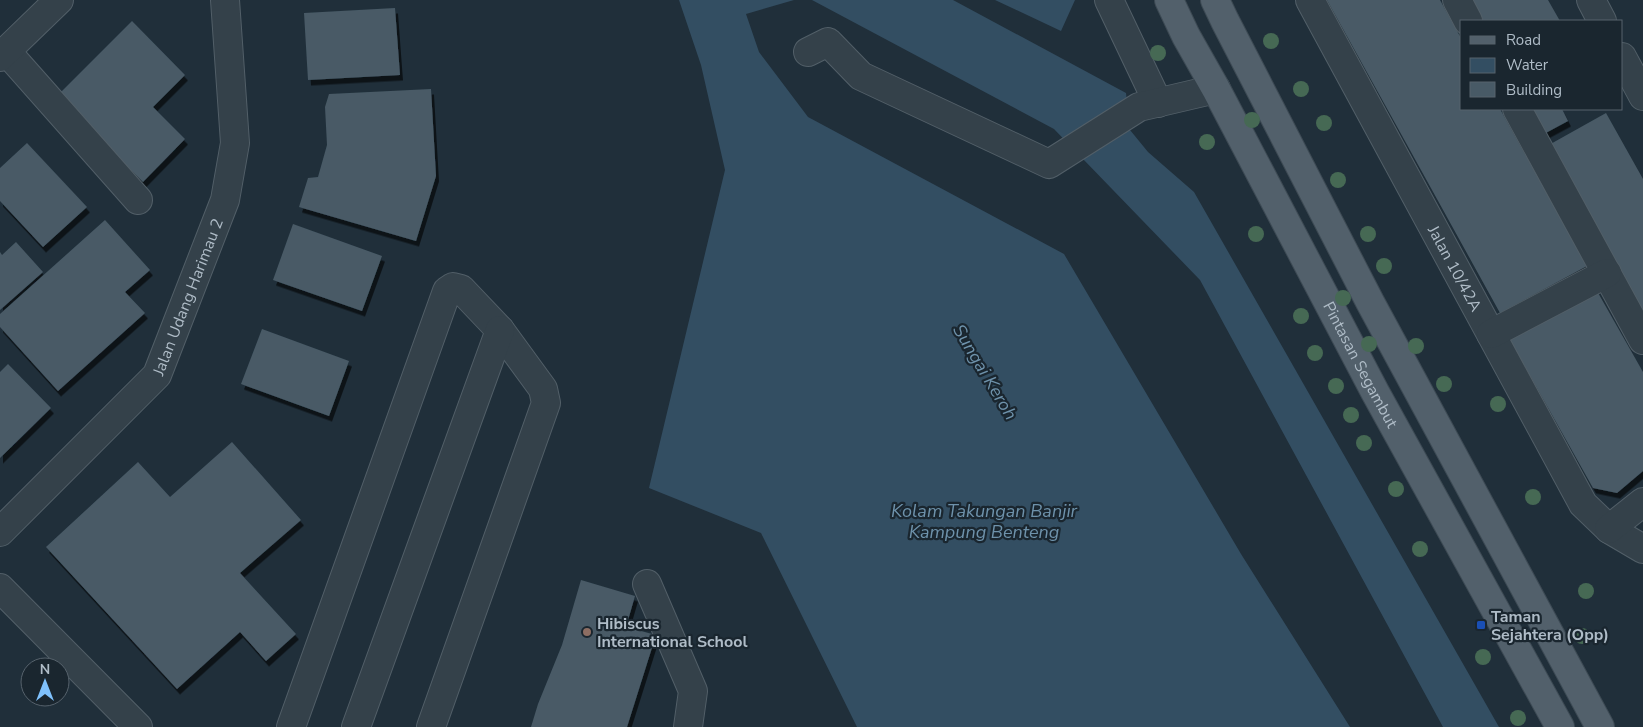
<svg xmlns="http://www.w3.org/2000/svg" width="1643" height="727" viewBox="0 0 1643 727" font-family="'Nunito Sans',sans-serif">
<style>
.water{fill:#334e62}
.building{fill:#485a66;filter:url(#shadow)}
.lines{fill:none;stroke-linecap:round;stroke-linejoin:round}
.minor-casing{stroke:#525f68;stroke-width:30}
.major-casing{stroke:#3d4a54;stroke-width:30}
.minor{stroke:#34414a;stroke-width:28}
.major{stroke:#52606b;stroke-width:28}
.tree{fill:#466954}
.transit-dot{fill:#1a4fb4;stroke:#1a262f;stroke-width:2}
.education-dot{fill:#8d6e63;stroke:#1a262f;stroke-width:2}
.labels{text-anchor:middle;stroke-width:4.5;stroke-linejoin:round;paint-order:stroke}
.street-label{font-size:16px;fill:#afbcc7;stroke:#1a262f}
.poi-label{font-size:16px;font-weight:bold;fill:#afbcc7;stroke:#1a262f;text-anchor:start}
.water-label{font-size:18px;font-style:italic;fill:#6e92ab;stroke:#1a262f}
</style>
<defs>
<filter id="shadow"><feDropShadow dx="3" dy="5.5" stdDeviation="0" flood-color="#0009"/></filter>
</defs>
<rect width="100%" height="100%" fill="#202f3a"/>
<!-- water -->
<path class="water" d="M679 0H794L746 14 759 52 808 117 1064 254 1241 554 1350 727H857L761 533 649 488 725 170 701 65Z
M812 0H953L1126 93 1130 130 1148 152 1194 192 1499 727H1443L1200 280 1054 129Z
M995 0H1075L1061 31Z"/>
<!-- building -->
<path class="building" d="M1327 0H1440L1462 40V109H1500L1587 266 1500 313Z
M1469 0H1548L1560 21H1480Z
M395 8 400 75 308 80 304 13Z
M132 21 185 75 153 107 185 139 143 182 57 96Z
M431 89 436 176 416 241 299 207 308 178 318 177 327 145 325 107 329 94Z
M1527 109H1562L1568 121 1542 135Z
M1606 113 1643 179V317L1547 146Z
M27 143 87 207 43 247 0 201V168Z
M105 220 150 270 125 292 145 313 58 391 0 327V314Z
M293 224 382 256 362 311 273 280Z
M16 242 43 272 0 310V252L2 255Z
M1597 291 1643 372V471L1617 493 1593 488 1510 340Z
M262 329 349 361 329 416 241 384Z
M8 364 51 408 0 458V372Z
M232 442 301 520 240 573 296 634 266 661 240 632 177 689 46 547 138 462 170 497Z
M581 580 635 596 626 627 656 635 627 727H531L538 704 562 645Z"/>
<g class="lines">
<!-- minor casing -->
<g class="minor-casing">
<g id="minor">
<path d="M1109 0 1158 103"/>
<path id="s1" d="M1310 0 1583 504 1609 529 1643 549"/>
<path d="M1457 0 1468 21"/>
<path d="M1591 0 1602 21"/>
<path d="M6 51 138 200"/>
<path d="M808 52 828 42 861 76 1049 164 1139 107 1216 89"/>
<path d="M0 57 59 0"/>
<path d="M1622 57 1643 96"/>
<path d="M1517 109 1643 340"/>
<path d="M1491 334 1607 273"/>
<path d="M1609 529 1643 502"/>
<path id="s2" d="M0 532 157 375 225 200 235 143 225 0"/>
<path d="M647 584 693 691 688 727"/>
<path d="M0 588 138 727"/>
<path d="M291 727 447 291 453 287 461 289 500 330 543 389 546 403 431 727"/>
<path d="M356 727 500 330"/>
</g>
</g>
<!-- major casing -->
<g class="major-casing">
<g id="major">
<path id="s3" d="M1169 0 1186 36 1216 89 1375 392 1560 727"/>
<path d="M1215 0 1225 21 1370 302 1600 727"/>
</g>
</g>
<!-- minor -->
<use href="#minor" class="minor"/>
<!-- major -->
<use href="#major" class="major"/>
</g>
<!-- trees -->
<g class="tree">
<circle cx="1271" cy="41" r="8"/>
<circle cx="1158" cy="53" r="8"/>
<circle cx="1301" cy="89" r="8"/>
<circle cx="1252" cy="120" r="8"/>
<circle cx="1324" cy="123" r="8"/>
<circle cx="1207" cy="142" r="8"/>
<circle cx="1338" cy="180" r="8"/>
<circle cx="1256" cy="234" r="8"/>
<circle cx="1368" cy="234" r="8"/>
<circle cx="1384" cy="266" r="8"/>
<circle cx="1343" cy="298" r="8"/>
<circle cx="1301" cy="316" r="8"/>
<circle cx="1369" cy="344" r="8"/>
<circle cx="1416" cy="346" r="8"/>
<circle cx="1315" cy="353" r="8"/>
<circle cx="1444" cy="384" r="8"/>
<circle cx="1336" cy="386" r="8"/>
<circle cx="1498" cy="404" r="8"/>
<circle cx="1351" cy="415" r="8"/>
<circle cx="1364" cy="443" r="8"/>
<circle cx="1396" cy="489" r="8"/>
<circle cx="1533" cy="497" r="8"/>
<circle cx="1420" cy="549" r="8"/>
<circle cx="1586" cy="591" r="8"/>
<circle cx="1582" cy="636" r="8"/>
<circle cx="1483" cy="657" r="8"/>
<circle cx="1518" cy="718" r="8"/>
</g>
<!-- markers -->
<rect class="transit-dot" x="1476" y="620" width="10" height="10" rx="2.5"/>
<circle class="education-dot" cx="587" cy="632" r="5"/>
<g class="labels">
<!-- street labels -->
<g class="street-label">
<text dy="6" stroke="none"><textPath href="#s1" startOffset="305">Jalan 10/42A</textPath></text>
<text dy="6" stroke="none"><textPath href="#s2" startOffset="306">Jalan Udang Harimau 2</textPath></text>
<text dy="6" stroke="none"><textPath href="#s3" startOffset="412">Pintasan Segambut</textPath></text>
</g>
<!-- poi labels -->
<g class="poi-label">
<text x="1491" y="622">Taman<tspan x="1491" dy="18">Sejahtera (Opp)</tspan></text>
<text x="597" y="629">Hibiscus<tspan x="597" dy="18">International School</tspan></text>
</g>
<!-- water labels -->
<g class="water-label">
<text transform="translate(985 372) rotate(59)" y="6">Sungai Keroh</text>
<text x="984" y="517">Kolam Takungan Banjir<tspan x="984" dy="21">Kampung Benteng</tspan></text>
</g>
</g>
<!-- legend -->
<rect x="1460" y="20" width="162" height="90" fill="#1a262f" stroke="#56626c"/>
<rect x="1470" y="36" width="25" height="8" fill="#52606b" stroke="#56626c"/>
<text x="1506" y="45" font-size="15" fill="#afbcc7">Road</text>
<rect x="1470" y="58" width="25" height="15" fill="#334e62" stroke="#56626c"/>
<text x="1506" y="70" font-size="15" fill="#afbcc7">Water</text>
<rect x="1470" y="82" width="25" height="15" fill="#485a66" stroke="#56626c"/>
<text x="1506" y="95" font-size="15" fill="#afbcc7">Building</text>
<!-- north arrow -->
<g transform="translate(45 682)"><circle r="24" fill="#1a262f" stroke="#56626c"/>
<path d="M0-4L9 19L0 12L-9 19Z" fill="#7fc1fc"/>
<text y="-8" font-size="14" font-weight="bold" text-anchor="middle" fill="#afbcc7">N</text>
</g>
</svg>
